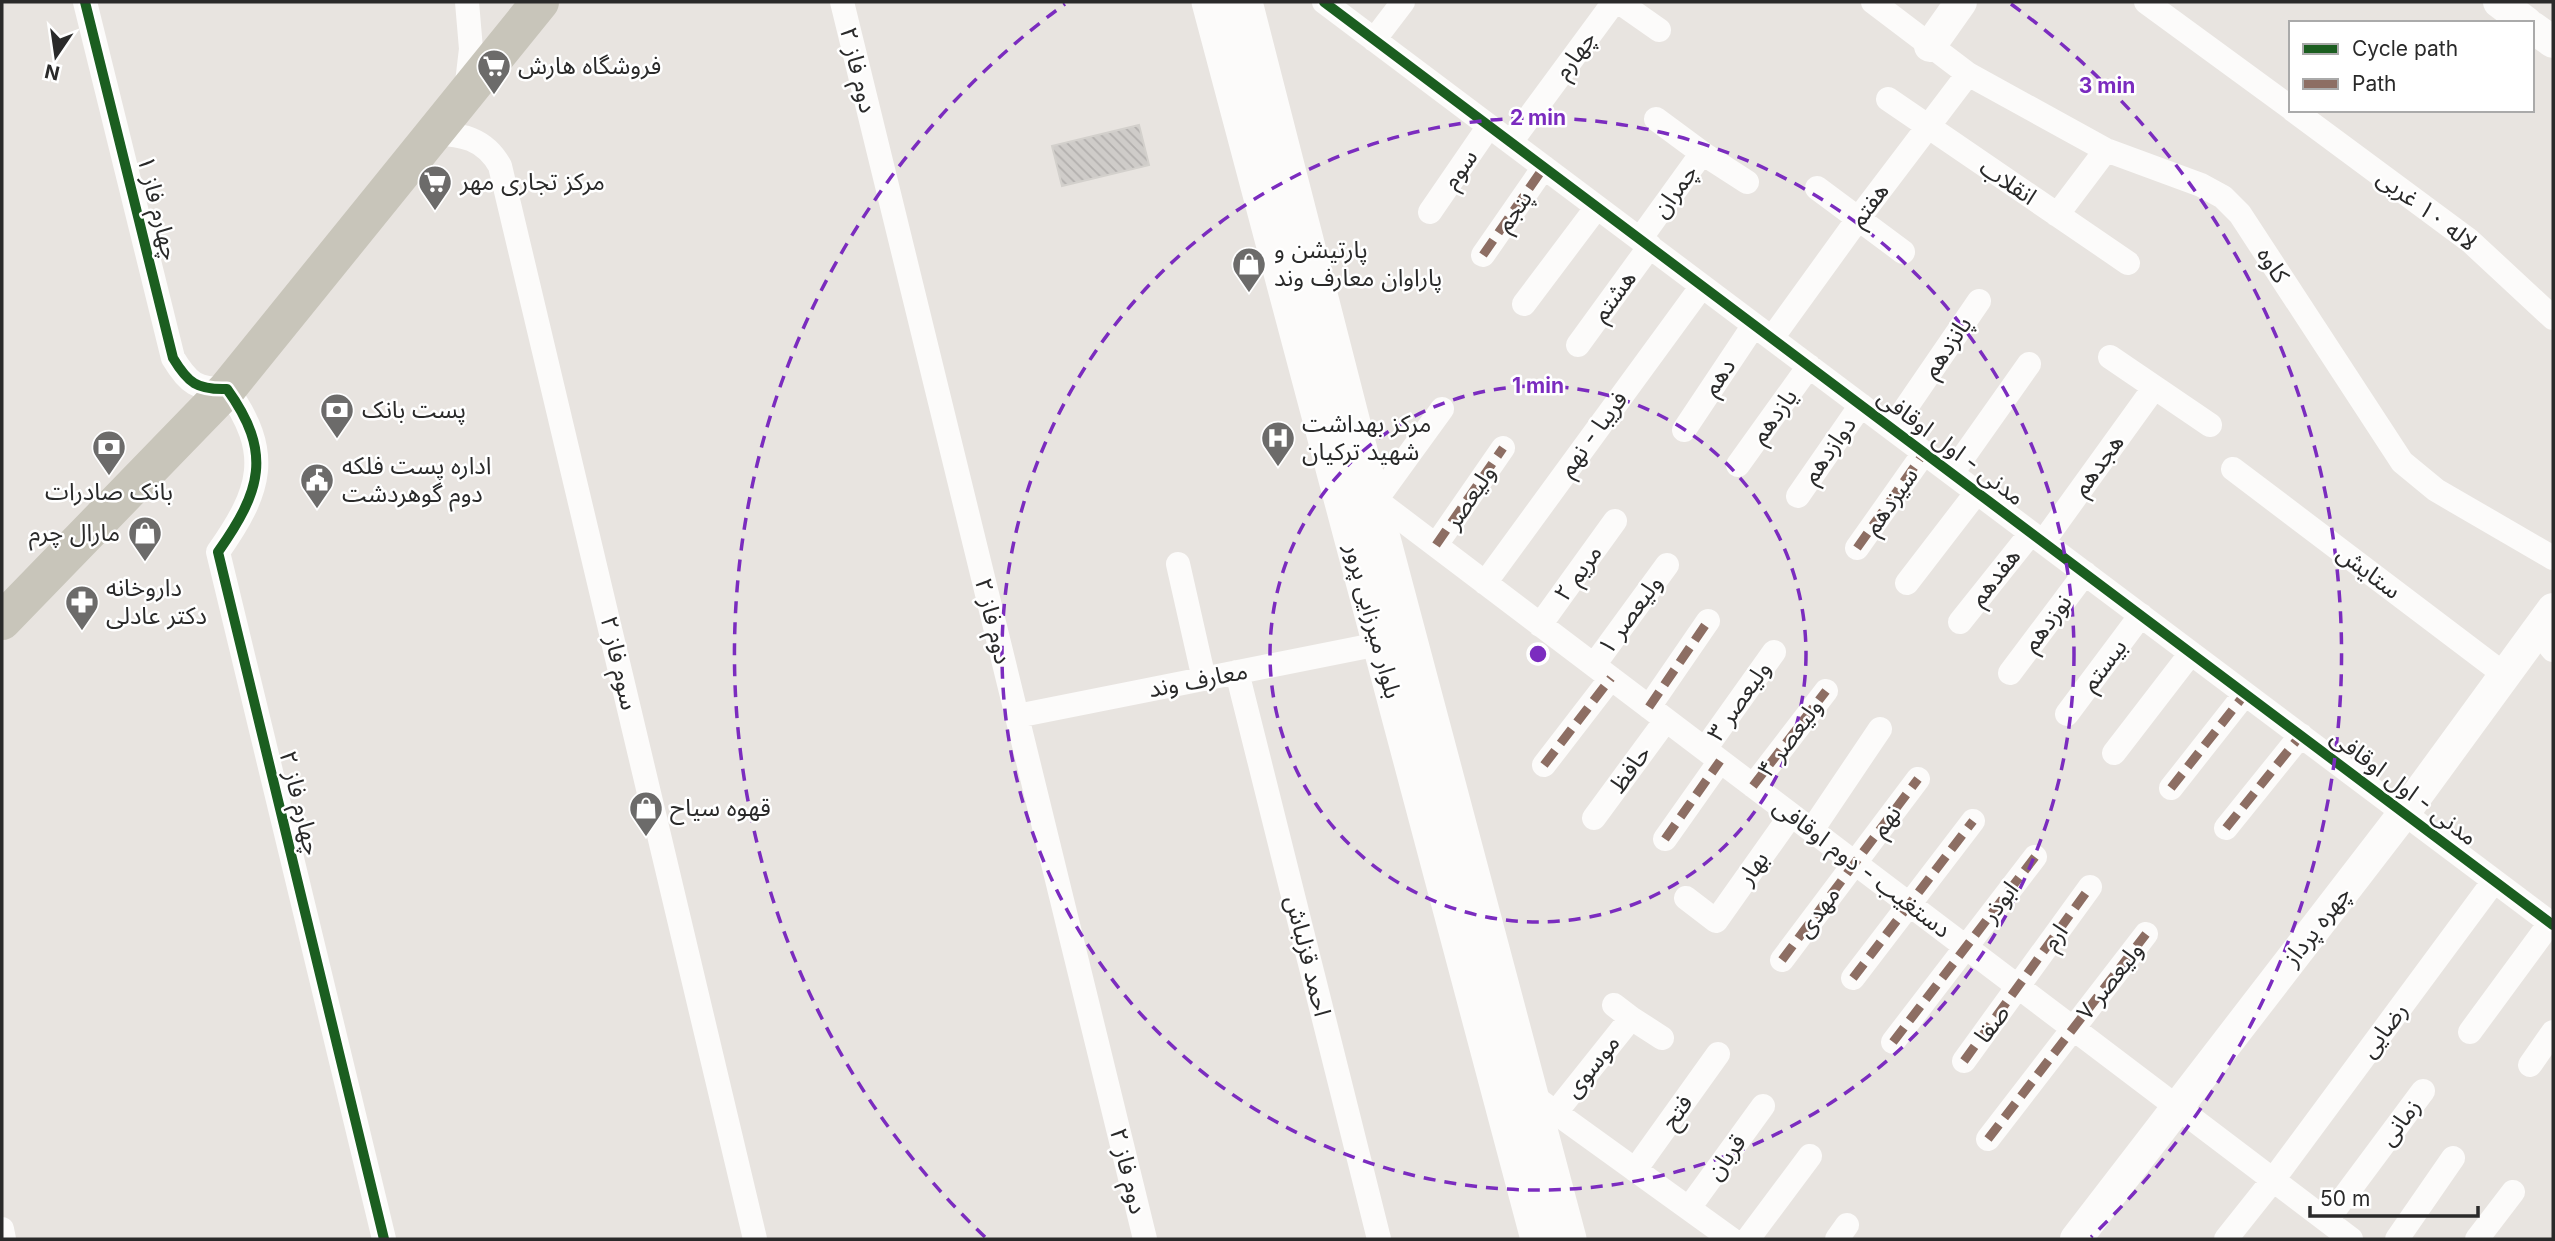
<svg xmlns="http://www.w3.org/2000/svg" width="2555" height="1241" viewBox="0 0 2555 1241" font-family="Inter,'Noto Sans Arabic',sans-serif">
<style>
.building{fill:url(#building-back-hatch);stroke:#d3d0cc;stroke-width:2}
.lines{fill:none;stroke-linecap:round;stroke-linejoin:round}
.minor{stroke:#fcfbfa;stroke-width:24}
.tertiary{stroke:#fcfbfa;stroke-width:32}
.secondary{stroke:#fcfbfa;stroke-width:35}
.primary{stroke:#c8c5ba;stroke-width:38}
.quiet{stroke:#8d6e63;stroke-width:9;stroke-dasharray:18 9;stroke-linecap:butt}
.cycleway-casing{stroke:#fff;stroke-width:15}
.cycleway{stroke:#1b5e20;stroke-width:10}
.ring{fill:none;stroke:#7b2cbf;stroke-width:3.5;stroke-dasharray:12 9}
.labels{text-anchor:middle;stroke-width:5;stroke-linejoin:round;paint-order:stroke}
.street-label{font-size:24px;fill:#2a2a2a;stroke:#fff}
.poi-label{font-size:24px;fill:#2a2a2a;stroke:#fff;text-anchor:start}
.centre{fill:#7b2cbf;stroke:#fff;stroke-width:3.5}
.ring-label{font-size:21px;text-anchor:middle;font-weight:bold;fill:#7b2cbf;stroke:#fff;stroke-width:5;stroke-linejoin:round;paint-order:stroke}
</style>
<defs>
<pattern id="building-back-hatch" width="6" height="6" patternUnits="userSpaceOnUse" patternTransform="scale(1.75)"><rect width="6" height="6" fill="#cfccc9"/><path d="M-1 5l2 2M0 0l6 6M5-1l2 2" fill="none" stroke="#b2afad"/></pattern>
</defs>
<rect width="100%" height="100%" fill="#e8e4e0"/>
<!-- building -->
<path class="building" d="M1139 125 1149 165 1062 186 1052 146Z"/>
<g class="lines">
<!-- minor -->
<path class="minor" d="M85 2 173 358C188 383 197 390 227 389 273 453 261 491 218 552L384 1239
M842 2 1145 1239
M1324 2 2553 925
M1619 2 1659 30
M1873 2 1968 74 2106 150 2201 185 2223 197 2240 214 2402 462 2436 490 2553 558
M2146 2 2291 108
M1374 40 1403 2
M466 91 471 49 467 2
M1888 99 2128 263
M2293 110 2470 241 2553 318
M1656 119 1702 153
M432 134C461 133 485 139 500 166L755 1239
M1511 142 1614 2
M1817 188 1903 252
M1430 212 1489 126
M2057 215 2106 150
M1640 239 1702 153 1747 182
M1483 255 1544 167
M1524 304 1597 207
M1772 338 1858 219 1968 74
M1578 345 1650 246
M2110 357 2210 425
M1892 428 1979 301
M1684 430 1754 325
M1738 465 1809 366
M2233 469 2505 675
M1952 473 2029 364
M1798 496 1861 405
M1372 497 2351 1239
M1376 500 1442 409
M2043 542 2154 388
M1436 545 1503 448
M1857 548 1924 453
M1178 564 1204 679
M1485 583 1702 286
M1907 583 1977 492
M1960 622 2031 533
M1540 625 1615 521
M2538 632 2553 650
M1594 665 1667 565
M1237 672 1379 1239
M2010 673 2085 573
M1649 707 1708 621
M2067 714 2141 615
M1017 716 1379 644
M1705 749 1774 652
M2114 753 2191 653
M1544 765 1611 678
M1753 786 1826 691
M2171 788 2245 694
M1594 818 1666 720
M2226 828 2301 735
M1812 830 1880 729
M1665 839 1720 761
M1686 898 1716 921 1791 815
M1782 960 1918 779
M1853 978 1973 821
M1614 1005 1631 1018
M2470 1032 2550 923
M1893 1042 2035 857
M1964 1061 2090 887
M2530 1065 2553 1032
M1530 1094 1731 1239
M1556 1112 1631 1018 1662 1038
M1988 1139 2146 934
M1635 1170 1718 1054
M1689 1208 1763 1106
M2327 1220 2423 1091
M2 1229 4 1239
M1748 1239 1810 1156
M1837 1239 1847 1225
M2226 1239 2273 1180 2494 881
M2397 1239 2453 1158
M2477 1239 2513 1192"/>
<!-- tertiary -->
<path class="tertiary" d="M2499 2 2527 23
M2532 27 2553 42
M1930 46 1961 2
M2076 1239 2404 813 2553 609"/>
<!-- secondary -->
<path class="secondary" d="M1209 2 1538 1239
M1245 2 1372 497 1569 1239"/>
<!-- primary -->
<path class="primary" d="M2 621 227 389 540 2"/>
<!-- quiet -->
<path class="quiet" d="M1483 255 1544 167
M1436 545 1503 448
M1857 548 1924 453
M1649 707 1708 621
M1544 765 1611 678
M1753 786 1826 691
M2171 788 2245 694
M2226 828 2301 735
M1665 839 1720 761
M1782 960 1918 779
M1853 978 1973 821
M1893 1042 2035 857
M1964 1061 2090 887
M1988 1139 2146 934"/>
<!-- cycleway casing -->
<g class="cycleway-casing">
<path id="cycleway" d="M85 2 173 358C188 383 197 390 227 389 273 453 261 491 218 552L384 1239
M1324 2 2553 925"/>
</g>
<!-- cycleway -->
<use href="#cycleway" class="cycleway"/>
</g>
<!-- distance rings -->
<g class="ring">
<circle cx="1538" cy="654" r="268"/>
<circle cx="1538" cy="654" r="536"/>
<path d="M985 1237A804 804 0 0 1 1065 4M2011 4A804 804 0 0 1 2091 1237"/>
</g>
<!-- icons -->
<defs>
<g id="supermarket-pin" transform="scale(1.75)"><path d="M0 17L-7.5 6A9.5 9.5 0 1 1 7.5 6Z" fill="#6c6b6a" stroke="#fff"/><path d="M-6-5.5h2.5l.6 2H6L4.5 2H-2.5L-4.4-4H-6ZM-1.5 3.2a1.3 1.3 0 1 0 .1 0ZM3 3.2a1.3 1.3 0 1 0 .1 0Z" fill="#fff"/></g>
<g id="shop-pin" transform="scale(1.75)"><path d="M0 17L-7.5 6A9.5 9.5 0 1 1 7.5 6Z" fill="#6c6b6a" stroke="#fff"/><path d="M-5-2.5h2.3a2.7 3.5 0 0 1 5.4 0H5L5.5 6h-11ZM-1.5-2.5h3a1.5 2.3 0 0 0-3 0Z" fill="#fff"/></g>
<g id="bank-pin" transform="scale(1.75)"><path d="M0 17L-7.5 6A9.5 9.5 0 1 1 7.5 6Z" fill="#6c6b6a" stroke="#fff"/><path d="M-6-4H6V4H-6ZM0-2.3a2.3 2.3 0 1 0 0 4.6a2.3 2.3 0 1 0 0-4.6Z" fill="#fff"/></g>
<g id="hospital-pin" transform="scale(1.75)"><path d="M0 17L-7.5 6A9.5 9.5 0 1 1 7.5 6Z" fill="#6c6b6a" stroke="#fff"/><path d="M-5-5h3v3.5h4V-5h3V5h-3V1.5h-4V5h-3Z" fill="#fff"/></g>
<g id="civic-pin" transform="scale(1.75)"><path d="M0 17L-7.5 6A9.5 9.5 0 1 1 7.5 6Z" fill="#6c6b6a" stroke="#fff"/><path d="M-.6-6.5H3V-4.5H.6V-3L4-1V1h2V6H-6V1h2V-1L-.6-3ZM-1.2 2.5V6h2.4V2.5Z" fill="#fff"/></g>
<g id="pharmacy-pin" transform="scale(1.75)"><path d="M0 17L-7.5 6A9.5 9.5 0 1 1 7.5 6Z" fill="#6c6b6a" stroke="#fff"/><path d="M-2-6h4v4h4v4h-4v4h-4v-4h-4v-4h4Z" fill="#fff"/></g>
</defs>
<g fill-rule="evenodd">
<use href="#supermarket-pin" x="494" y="66"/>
<use href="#supermarket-pin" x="435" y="182"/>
<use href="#shop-pin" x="1249" y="264"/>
<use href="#bank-pin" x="337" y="410"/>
<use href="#hospital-pin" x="1278" y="438"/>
<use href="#bank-pin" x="109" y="447"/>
<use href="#civic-pin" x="317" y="480"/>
<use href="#shop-pin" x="145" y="533"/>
<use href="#pharmacy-pin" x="82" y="602"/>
<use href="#shop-pin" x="646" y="808"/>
</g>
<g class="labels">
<!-- street labels -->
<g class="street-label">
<text transform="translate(1575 55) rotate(-54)" y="8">چهارم</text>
<text transform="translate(858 70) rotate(76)" y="8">دوم فاز ۲</text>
<text transform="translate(1460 169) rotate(-55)" y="8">سوم</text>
<text transform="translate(2008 182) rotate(34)" y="8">انقلاب</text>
<text transform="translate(1675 191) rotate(-54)" y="8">چمران</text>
<text transform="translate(1869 205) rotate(-53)" y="8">هفتم</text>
<text transform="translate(158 208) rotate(76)" y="8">چهارم فاز ۱</text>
<text transform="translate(2427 210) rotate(37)" y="8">لاله ۱۰ غربی</text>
<text transform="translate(1514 211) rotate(-55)" y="8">پنجم</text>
<text transform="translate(2273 265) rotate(57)" y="8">کاوه</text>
<text transform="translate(1614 296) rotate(-54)" y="8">هشتم</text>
<text transform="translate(1947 347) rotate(-56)" y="8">پانزدهم</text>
<text transform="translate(1719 377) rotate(-56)" y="8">دهم</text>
<text transform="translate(1774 416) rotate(-54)" y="8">یازدهم</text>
<text transform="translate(1593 434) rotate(-54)" y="8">فریبا - نهم</text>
<text transform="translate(1951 447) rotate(37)" y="8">مدنی - اول اوقافی</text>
<text transform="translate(1829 450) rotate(-55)" y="8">دوازدهم</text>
<text transform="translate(2098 465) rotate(-54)" y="8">هجدهم</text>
<text transform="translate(1470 497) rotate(-56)" y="8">ولیعصر</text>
<text transform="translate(1891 501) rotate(-55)" y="8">سیزدهم</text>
<text transform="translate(2369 572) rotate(37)" y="8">ستایش</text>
<text transform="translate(1578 573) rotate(-54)" y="8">مریم ۲</text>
<text transform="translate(1995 577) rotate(-52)" y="8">هفدهم</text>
<text transform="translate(1630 615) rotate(-54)" y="8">ولیعصر ۱</text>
<text transform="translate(993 621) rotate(76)" y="8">دوم فاز ۲</text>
<text transform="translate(1373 621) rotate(75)" y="8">بلوار میرزایی پرور</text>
<text transform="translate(2047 623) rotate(-53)" y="8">نوزدهم</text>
<text transform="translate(619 663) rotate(77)" y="8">سوم فاز ۲</text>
<text transform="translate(2104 665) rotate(-53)" y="8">بیستم</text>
<text transform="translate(1198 680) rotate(-11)" y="8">معارف وند</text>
<text transform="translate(1739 701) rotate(-55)" y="8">ولیعصر ۳</text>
<text transform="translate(1790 738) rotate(-53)" y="8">ولیعصر ۴</text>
<text transform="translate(1630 769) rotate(-54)" y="8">حافظ</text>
<text transform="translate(2404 787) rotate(37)" y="8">مدنی - اول اوقافی</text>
<text transform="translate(300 803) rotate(76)" y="8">چهارم فاز ۲</text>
<text transform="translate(1886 821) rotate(-53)" y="8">نهم</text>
<text transform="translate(1753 868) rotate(-55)" y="8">بهار</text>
<text transform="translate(1862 868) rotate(37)" y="8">دستغیب - دوم اوقافی</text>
<text transform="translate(2000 902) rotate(-53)" y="8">ابوذر</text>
<text transform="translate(1818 912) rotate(-54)" y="8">مهدی</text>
<text transform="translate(2317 926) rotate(-52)" y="8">چهره پرداز</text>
<text transform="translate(2055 937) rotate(-55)" y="8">ارم</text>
<text transform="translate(1308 956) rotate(76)" y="8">احمد قزلباش</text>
<text transform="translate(2110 981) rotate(-52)" y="8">ولیعصر ۷</text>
<text transform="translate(1992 1024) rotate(-53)" y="8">صفا</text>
<text transform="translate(2384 1030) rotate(-53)" y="8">رضایی</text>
<text transform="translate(1592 1066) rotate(-51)" y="8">موسوی</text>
<text transform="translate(1677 1112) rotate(-55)" y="8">فتح</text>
<text transform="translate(2400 1122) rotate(-53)" y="8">زمانی</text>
<text transform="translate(1726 1157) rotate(-54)" y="8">قربان</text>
<text transform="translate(1128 1171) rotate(76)" y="8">دوم فاز ۲</text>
</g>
<!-- poi labels -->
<g class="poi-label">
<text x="518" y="74">فروشگاه هارش</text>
<text x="460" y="190">مرکز تجاری مهر</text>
<text x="1274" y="258">پارتیشن و<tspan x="1274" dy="28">پاراوان معارف وند</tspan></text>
<text x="362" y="418">پست بانک</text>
<text x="1302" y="432">مرکز بهداشت<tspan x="1302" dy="28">شهید ترکیان</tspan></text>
<text x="342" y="474">اداره پست فلکه<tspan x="342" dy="28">دوم گوهردشت</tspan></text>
<text x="109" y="500" text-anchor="middle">بانک صادرات</text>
<text x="120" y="541" text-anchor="end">مارال چرم</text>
<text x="106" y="596">داروخانه<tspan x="106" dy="28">دکتر عادلی</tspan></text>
<text x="670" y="816">قهوه سیاح</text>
</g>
</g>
<circle cx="1538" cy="654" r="10" class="centre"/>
<g class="ring-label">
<text x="2107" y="93">3 min</text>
<text x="1538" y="125">2 min</text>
<text x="1538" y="393">1 min</text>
</g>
<!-- border -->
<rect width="2555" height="1241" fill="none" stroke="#2a2a2a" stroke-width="7"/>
<!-- legend -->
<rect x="2289" y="21" width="245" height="91" fill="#ffffff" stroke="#aaaaaa" stroke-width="2"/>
<rect x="2303" y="44" width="35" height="10" fill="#1b5e20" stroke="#aaaaaa" stroke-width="2"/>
<text x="2352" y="56" font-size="21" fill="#2a2a2a">Cycle path</text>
<rect x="2303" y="79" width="35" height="10" fill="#8d6e63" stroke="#aaaaaa" stroke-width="2"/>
<text x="2352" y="91" font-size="21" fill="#2a2a2a">Path</text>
<!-- north arrow -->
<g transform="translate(56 56) rotate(193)" stroke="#ffffff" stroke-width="5" paint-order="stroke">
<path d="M0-5L12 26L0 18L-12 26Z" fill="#2a2a2a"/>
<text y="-10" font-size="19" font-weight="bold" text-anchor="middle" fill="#2a2a2a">N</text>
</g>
<!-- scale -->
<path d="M2310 1206v10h168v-10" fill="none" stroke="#2a2a2a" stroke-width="3.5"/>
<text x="2320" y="1206" font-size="21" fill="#2a2a2a" stroke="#ffffff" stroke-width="5" paint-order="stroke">50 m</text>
</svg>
